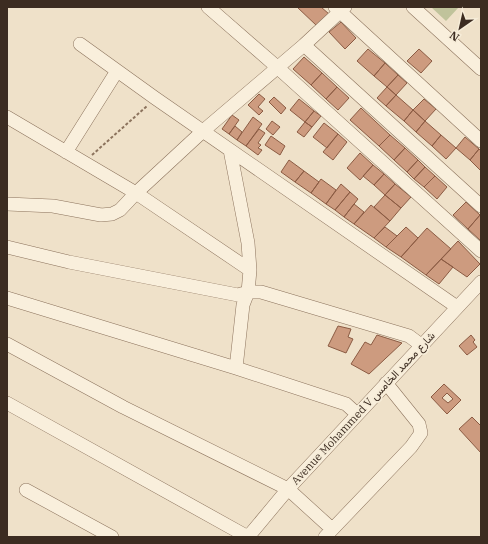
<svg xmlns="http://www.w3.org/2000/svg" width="488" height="544" viewBox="0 0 488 544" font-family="'IBM Plex Serif',Vazirmatn,serif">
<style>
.cemetery{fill:#c0c39b}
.building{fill:#cd9b7f;stroke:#8b5b43;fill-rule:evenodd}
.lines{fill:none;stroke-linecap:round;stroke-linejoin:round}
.minor-casing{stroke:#8c735d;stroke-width:14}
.path{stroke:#8c735d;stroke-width:2;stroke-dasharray:3 2;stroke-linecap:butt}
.minor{stroke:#f9efdc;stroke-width:13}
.labels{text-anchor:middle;stroke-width:3.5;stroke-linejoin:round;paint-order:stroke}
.street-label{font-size:11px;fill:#3c2c21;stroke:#f6ecd8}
</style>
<rect width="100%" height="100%" fill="#efe1c9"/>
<!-- cemetery -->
<path class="cemetery" d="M431 7H459L446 21Z"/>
<!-- building -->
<path class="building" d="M297 7H321L329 14 317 26Z
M341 22 356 38 345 49 329 32Z
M368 49 385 63 374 76 357 61Z
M419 49 432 61 421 73 407 61Z
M304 57 322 73 311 85 293 69Z
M385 63 398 75 387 87 374 76Z
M322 73 337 87 326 99 311 85Z
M398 75 407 83 396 95 387 87Z
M337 87 349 98 338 110 326 99Z
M387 87 396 95 386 106 377 98Z
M259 94 265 99 258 107 263 111 259 115 248 105Z
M396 95 413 110 404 121 386 106Z
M274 97 286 108 281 114 269 102Z
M299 99 314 111 305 122 290 110Z
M424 99 436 109 425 121 413 110Z
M361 108 390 135 379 146 350 120Z
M413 110 425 121 416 132 404 121Z
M314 111 321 116 312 127 305 122Z
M232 115 239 120 229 134 222 129Z
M253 117 262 124 246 146 237 140Z
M272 121 280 127 273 135 266 129Z
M425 121 441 135 432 146 416 132Z
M305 122 312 127 304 137 297 132Z
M324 123 338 134 327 148 313 137Z
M235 126 242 132 237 140 229 134Z
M259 129 265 133 258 143 261 145 258 148 262 150 258 155 246 146Z
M338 134 347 142 333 160 323 152Z
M390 135 405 148 394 160 379 146Z
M441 135 456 148 446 159 432 146Z
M271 136 285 146 280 155 265 145Z
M465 137 479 149 470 160 456 148Z
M405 148 418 160 407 172 394 160Z
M479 149 481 151V171L470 160Z
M360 153 373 165 360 180 347 168Z
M289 160 304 171 295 182 281 172Z
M418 160 425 167 414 179 407 172Z
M373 165 384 174 374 185 363 176Z
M425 167 435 176 424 187 414 179Z
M304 171 319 182 311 193 295 182Z
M384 174 395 184 385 195 374 185Z
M435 176 447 187 437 199 424 187Z
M321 179 336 190 326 204 311 193Z
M341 184 350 192 335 210 326 204Z
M395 184 411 197 401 208 385 195Z
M350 192 358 199 344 217 335 210Z
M385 195 401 208 390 221 374 207Z
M466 202 480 215 468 229 453 215Z
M354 204 364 212 354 224 344 217Z
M371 205 390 221 374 238 354 224Z
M480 215 481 216V241L468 229Z
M385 227 397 236 386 247 374 238Z
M406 227 418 238 401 257 386 247Z
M427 228 451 249 426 275 401 257Z
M458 241 480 264 467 277 441 259Z
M441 259 453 267 439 284 426 275Z
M338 326 351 329 348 337 353 339 346 353 328 346Z
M377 335 402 343 369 374 351 364 365 342 371 345Z
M471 335 475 340 473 342 477 347 467 355 459 346Z
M444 384 461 400 447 414 431 397ZM447 393 453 399 448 403 442 398Z
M472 417 481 426V453L459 429Z"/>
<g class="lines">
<!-- minor casing -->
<g class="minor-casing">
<path id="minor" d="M208 7 277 67 481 251
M335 7 481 141
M413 7 481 69
M80 44 155 98 457 307
M304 45 481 206
M7 117 136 193 250 270
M230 150 248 243 250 270 248 292 243 305 236 368
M66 152 117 71
M7 204 53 206 101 215 112 214 120 210 136 193 203 131 304 45 345 7
M7 247 69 262 238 295 248 292H261L409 336 421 345
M7 298 236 368 346 404 357 414
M7 344 123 407 288 489 332 529
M7 403 248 537
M26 490 112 537
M248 537 288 489 481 282
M325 537 411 447 421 433 419 424 386 383"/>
</g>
<!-- path -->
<path class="path" d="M92 155 147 106"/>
<!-- minor -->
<use href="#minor" class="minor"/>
</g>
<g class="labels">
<!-- street labels -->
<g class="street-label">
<text transform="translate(363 408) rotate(-47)" y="4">Avenue Mohammed V شارع محمد الخامس</text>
</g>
</g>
<!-- border -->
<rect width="488" height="544" fill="none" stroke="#3c2c21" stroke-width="16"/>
<!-- north arrow -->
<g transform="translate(460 28) rotate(214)" stroke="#f6ecd8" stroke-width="3" paint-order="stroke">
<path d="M0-3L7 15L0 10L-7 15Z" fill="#3c2c21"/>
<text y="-6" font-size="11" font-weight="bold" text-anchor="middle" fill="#3c2c21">N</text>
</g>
</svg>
